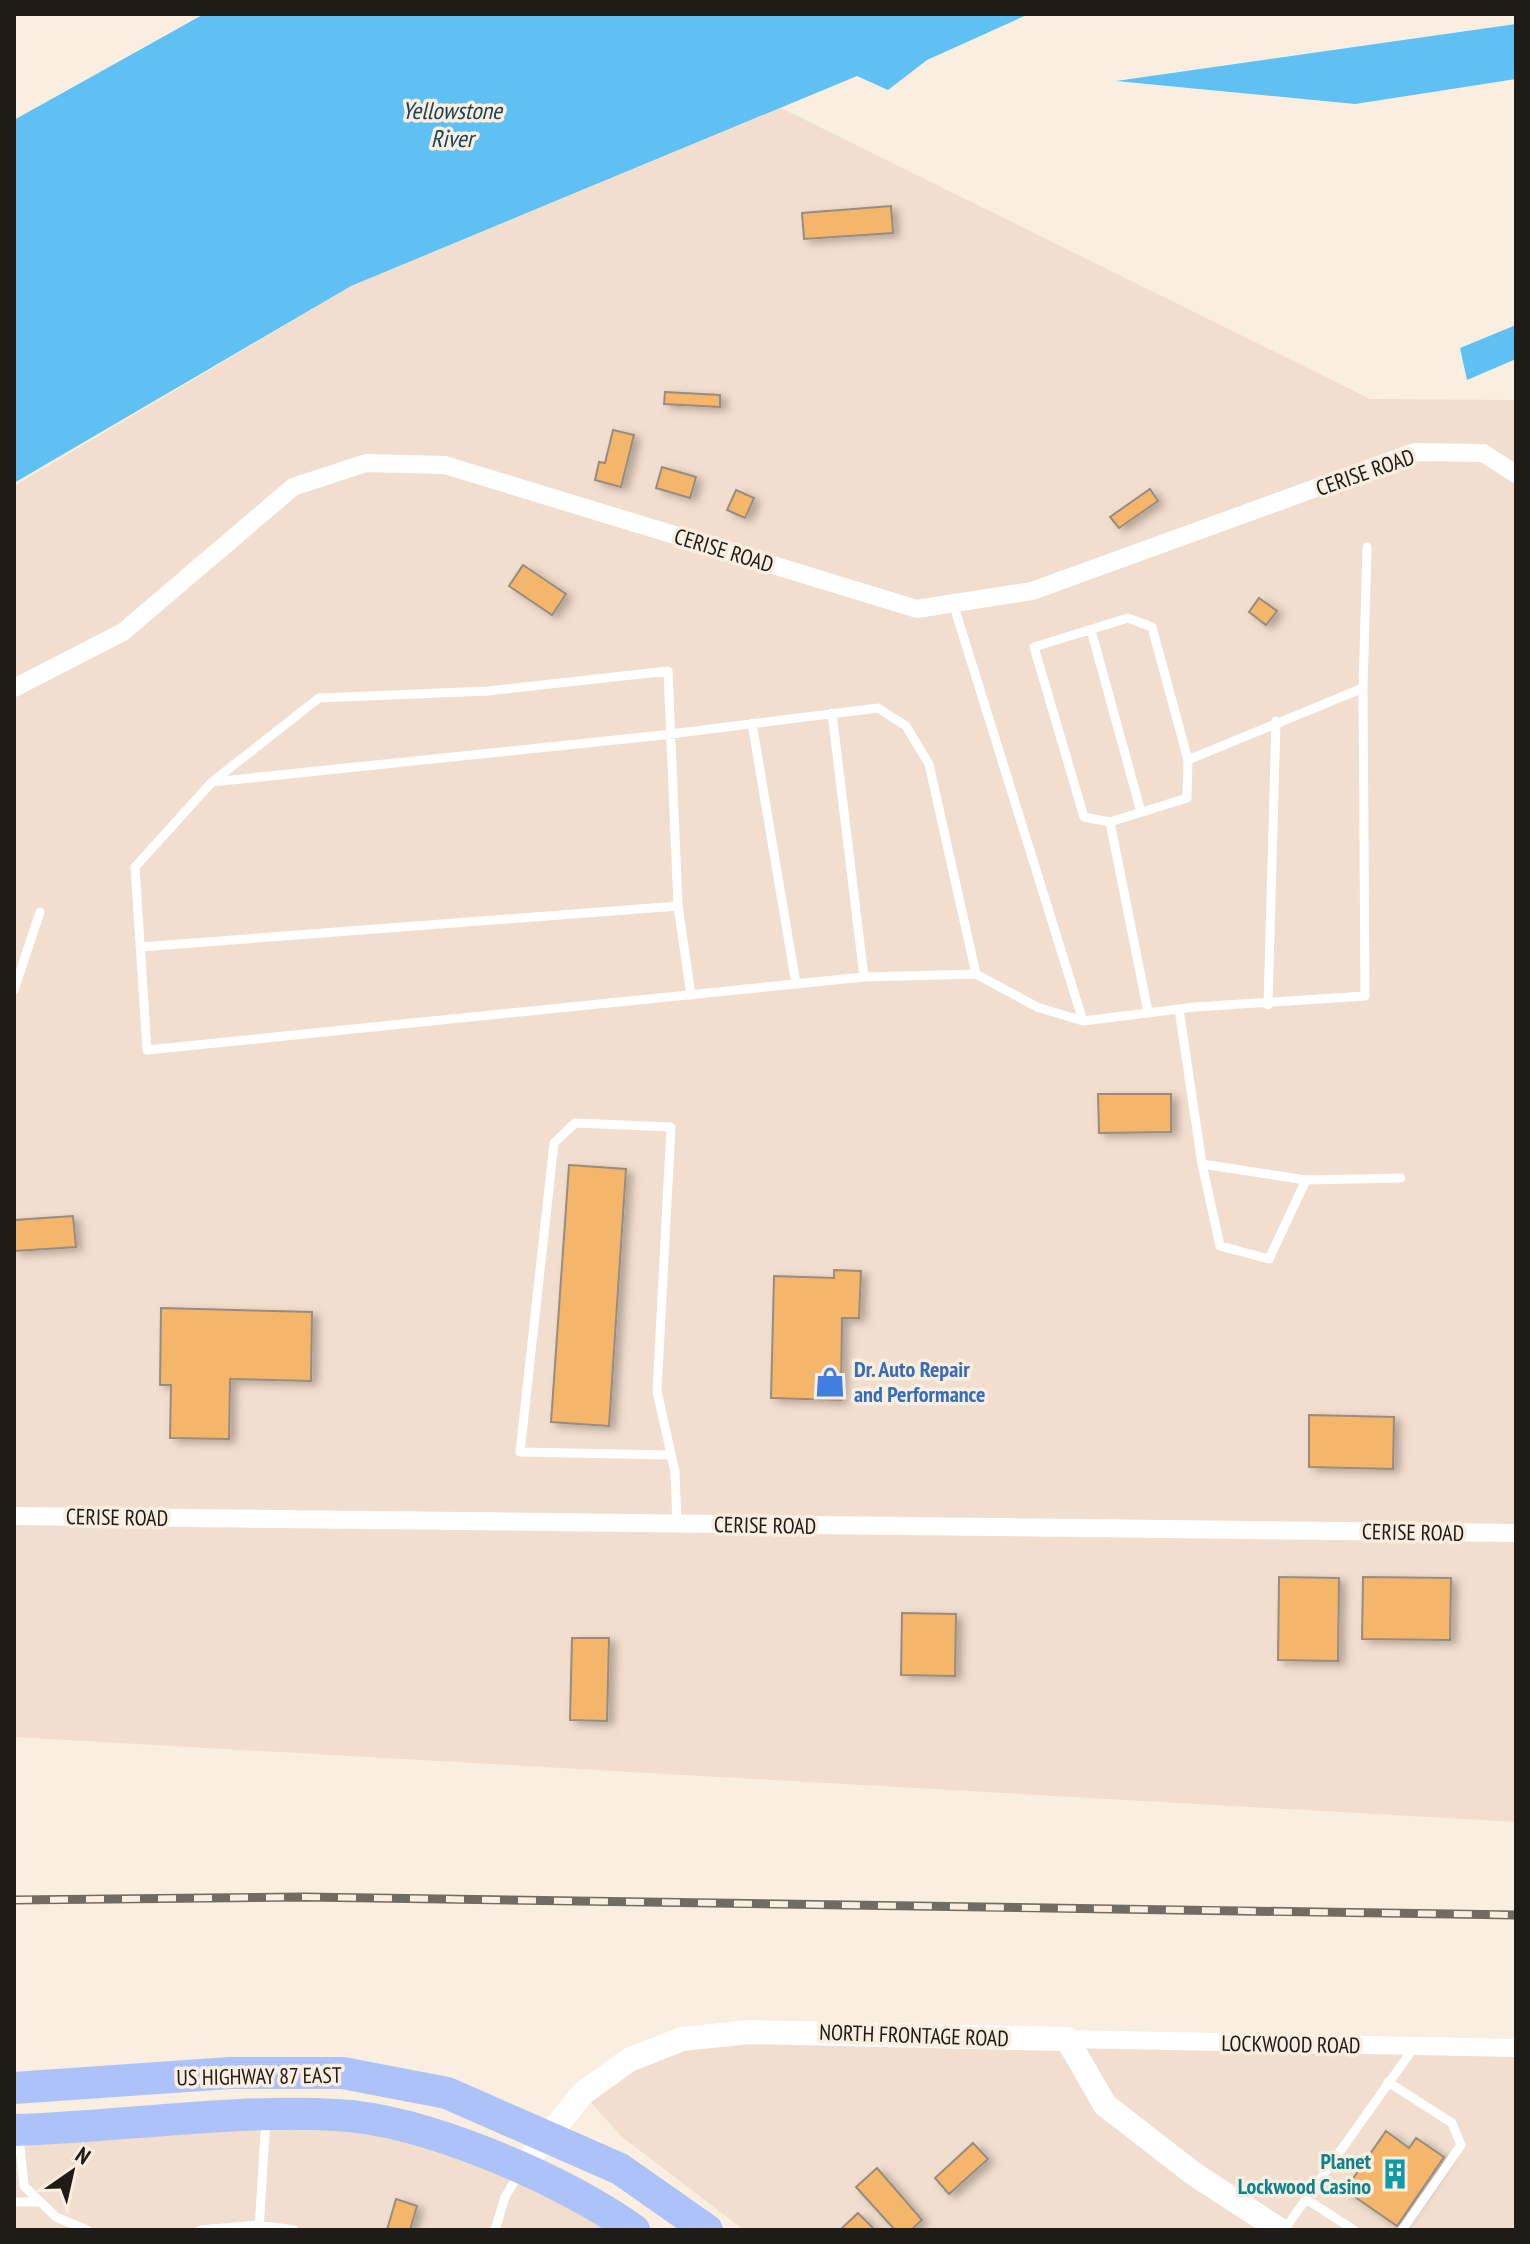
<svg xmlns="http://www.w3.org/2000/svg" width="1530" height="2244" viewBox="0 0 1530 2244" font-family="'PT Sans Narrow',sans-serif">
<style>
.commercial{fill:#f1dece}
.industrial{fill:#f2dece}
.water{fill:#5ec0f3}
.building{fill:#f4b66b;stroke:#988c80;stroke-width:2;filter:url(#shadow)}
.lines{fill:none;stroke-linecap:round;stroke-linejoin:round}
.service{stroke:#fff;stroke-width:9}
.minor{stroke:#fff;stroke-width:18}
.tertiary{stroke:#fff;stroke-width:24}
.trunk{stroke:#acc2f8;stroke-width:32}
.rail-casing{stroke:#726b62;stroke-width:9}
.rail{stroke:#f9eedf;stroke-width:6;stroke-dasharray:18;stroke-linecap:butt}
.labels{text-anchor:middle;stroke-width:7;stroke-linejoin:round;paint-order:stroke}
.street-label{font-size:22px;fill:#1f1b16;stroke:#f9eedf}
.shop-label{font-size:22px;font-weight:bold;fill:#366cbe;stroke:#f9eedf;text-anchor:start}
.culture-label{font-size:22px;font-weight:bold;fill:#0d838f;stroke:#f9eedf;text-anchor:end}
.water-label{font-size:24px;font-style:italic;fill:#1a4359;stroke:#f9eedf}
</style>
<defs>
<filter id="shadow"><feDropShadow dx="6" dy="3.5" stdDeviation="4" flood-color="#0004"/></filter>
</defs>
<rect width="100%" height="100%" fill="#f9eedf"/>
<!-- commercial -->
<path class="commercial" d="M682 2039 1516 2048V2230H744L621 2136 583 2093Z
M266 2115 435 2134 634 2230H14V2129Z"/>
<!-- industrial -->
<path class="industrial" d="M781 108 1370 399 1516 400V1822L14 1737V486L351 286Z"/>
<!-- water -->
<path class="water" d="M204 14H1029L927 60 888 90 857 76 351 286 14 483V120Z
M1516 24V79L1355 104 1116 81Z
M1516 325V359L1467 380 1460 348Z"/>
<!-- building -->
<path class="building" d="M891 206 893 233 804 239 802 213Z
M665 392 720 395V407L664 404Z
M613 430 634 435 621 487 595 480 599 462 605 463Z
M662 467 696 477 690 498 656 488Z
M1150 489 1158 501 1119 528 1110 517Z
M736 490 754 498 745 518 727 510Z
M523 565 566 594 552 615 509 586Z
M1259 598 1277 611 1266 625 1249 612Z
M1098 1094H1171V1132L1099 1133Z
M569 1165 626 1169 609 1426 551 1422Z
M73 1216 76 1247 14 1251V1220Z
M834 1270 861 1271 859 1318H842L841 1400 771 1398 774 1276 834 1278Z
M161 1308 312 1312 311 1381 230 1379 229 1439 170 1438 171 1385H160Z
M1309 1415 1394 1417 1393 1469 1309 1467Z
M1279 1577 1339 1578 1338 1661 1278 1660Z
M1363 1577 1451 1578 1450 1640 1362 1639Z
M902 1613 956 1614 955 1676 901 1675Z
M572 1638H609L607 1721 570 1720Z
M1386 2131 1409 2148 1416 2138 1444 2157 1397 2226 1345 2190Z
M973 2143 988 2159 949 2194 935 2178Z
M877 2168 922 2220 911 2230H895L856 2187Z
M396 2199 417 2206 410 2230H387Z
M858 2213 875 2230H840Z"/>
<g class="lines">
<!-- service -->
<path class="service" d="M953 603 1083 1021 1195 1007 1365 996 1363 688 1367 547
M1091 630 1141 812
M832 713 864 977
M752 723 796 984
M1188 760 1187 798 1110 822 1084 817 1034 647 1128 618 1152 627 1188 760 1363 688
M1110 822 1148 1012
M678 906 691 995
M140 947 678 906 668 671 488 691 319 698 212 782
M976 974 929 764 906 726 878 708 663 735 212 782 135 867 147 1050 864 977 976 974 1037 1007 1083 1021
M14 990 40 912
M1268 1005 1276 721
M1179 1009 1202 1164 1220 1246 1269 1259 1306 1180 1401 1178
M1202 1164 1306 1180
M670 1455 520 1452 554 1143 575 1123 671 1127 657 1391 675 1472 677 1524
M1388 2082 1452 2123 1461 2145 1402 2230
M19 2137 24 2186 56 2217 87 2230
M1306 2199 1354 2230
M14 2202H40
M200 2230 260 2225 294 2230
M259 2230 266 2118
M495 2230 505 2197 520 2172
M1284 2230 1415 2046"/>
<!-- minor -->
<path class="minor" d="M14 688 123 632 293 487 366 463 445 465 917 609 1032 591 1415 452 1483 453 1516 474
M14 1516 1516 1533
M1067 2039 1516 2048"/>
<!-- tertiary -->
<path class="tertiary" d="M521 2169 583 2093 629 2060 682 2039 749 2032 1067 2039 1105 2105 1194 2174 1280 2230"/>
<!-- trunk -->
<path class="trunk" d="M14 2088 230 2073H343L447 2093 620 2169 707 2230
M14 2130C121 2127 228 2109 336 2115 424 2119 562 2179 634 2230"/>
<!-- rail casing -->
<g class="rail-casing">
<path id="rail" d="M14 1900 304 1897 1516 1915"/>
</g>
<!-- rail -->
<use href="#rail" class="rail"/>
</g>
<!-- icons -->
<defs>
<g id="shop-bare" transform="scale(2.4)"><path d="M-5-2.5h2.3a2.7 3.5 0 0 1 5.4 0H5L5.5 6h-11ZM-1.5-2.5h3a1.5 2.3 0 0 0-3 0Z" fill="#3f7fe0" stroke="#f9eedf" stroke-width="2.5" paint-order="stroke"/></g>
<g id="building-bare" transform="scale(2.4)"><path d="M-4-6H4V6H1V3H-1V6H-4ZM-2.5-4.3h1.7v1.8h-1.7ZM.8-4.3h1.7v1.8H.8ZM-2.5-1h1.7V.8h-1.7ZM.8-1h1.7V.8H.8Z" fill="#0f9aa8" stroke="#f9eedf" stroke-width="2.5" paint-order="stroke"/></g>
</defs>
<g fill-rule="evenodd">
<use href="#shop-bare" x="830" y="1382"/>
<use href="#building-bare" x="1395" y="2174"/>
</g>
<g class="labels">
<!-- street labels -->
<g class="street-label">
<text transform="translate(1365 472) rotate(-19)" y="8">CERISE ROAD</text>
<text transform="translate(724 550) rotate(17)" y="8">CERISE ROAD</text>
<text transform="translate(117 1517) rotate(1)" y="8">CERISE ROAD</text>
<text transform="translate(765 1525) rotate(1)" y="8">CERISE ROAD</text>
<text transform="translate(1413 1532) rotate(1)" y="8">CERISE ROAD</text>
<text transform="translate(914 2035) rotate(2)" y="8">NORTH FRONTAGE ROAD</text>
<text transform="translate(1291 2044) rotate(1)" y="8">LOCKWOOD ROAD</text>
<text transform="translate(259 2076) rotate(-1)" y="8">US HIGHWAY 87 EAST</text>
</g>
<!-- shop labels -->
<g class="shop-label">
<text x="854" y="1377">Dr. Auto Repair<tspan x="854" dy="25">and Performance</tspan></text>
</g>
<!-- culture labels -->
<g class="culture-label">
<text x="1371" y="2169">Planet<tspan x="1371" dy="25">Lockwood Casino</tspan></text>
</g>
<!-- water labels -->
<g class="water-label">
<text x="452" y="119">Yellowstone<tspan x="452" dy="28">River</tspan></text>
</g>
</g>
<!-- border -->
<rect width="1530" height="2244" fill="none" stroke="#1f1b16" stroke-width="32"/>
<!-- north arrow -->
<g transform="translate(72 2172) rotate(34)" stroke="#f9eedf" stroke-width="6" paint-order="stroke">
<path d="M0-6L14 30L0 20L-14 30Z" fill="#1f1b16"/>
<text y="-12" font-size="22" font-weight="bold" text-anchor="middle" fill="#1f1b16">N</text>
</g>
</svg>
